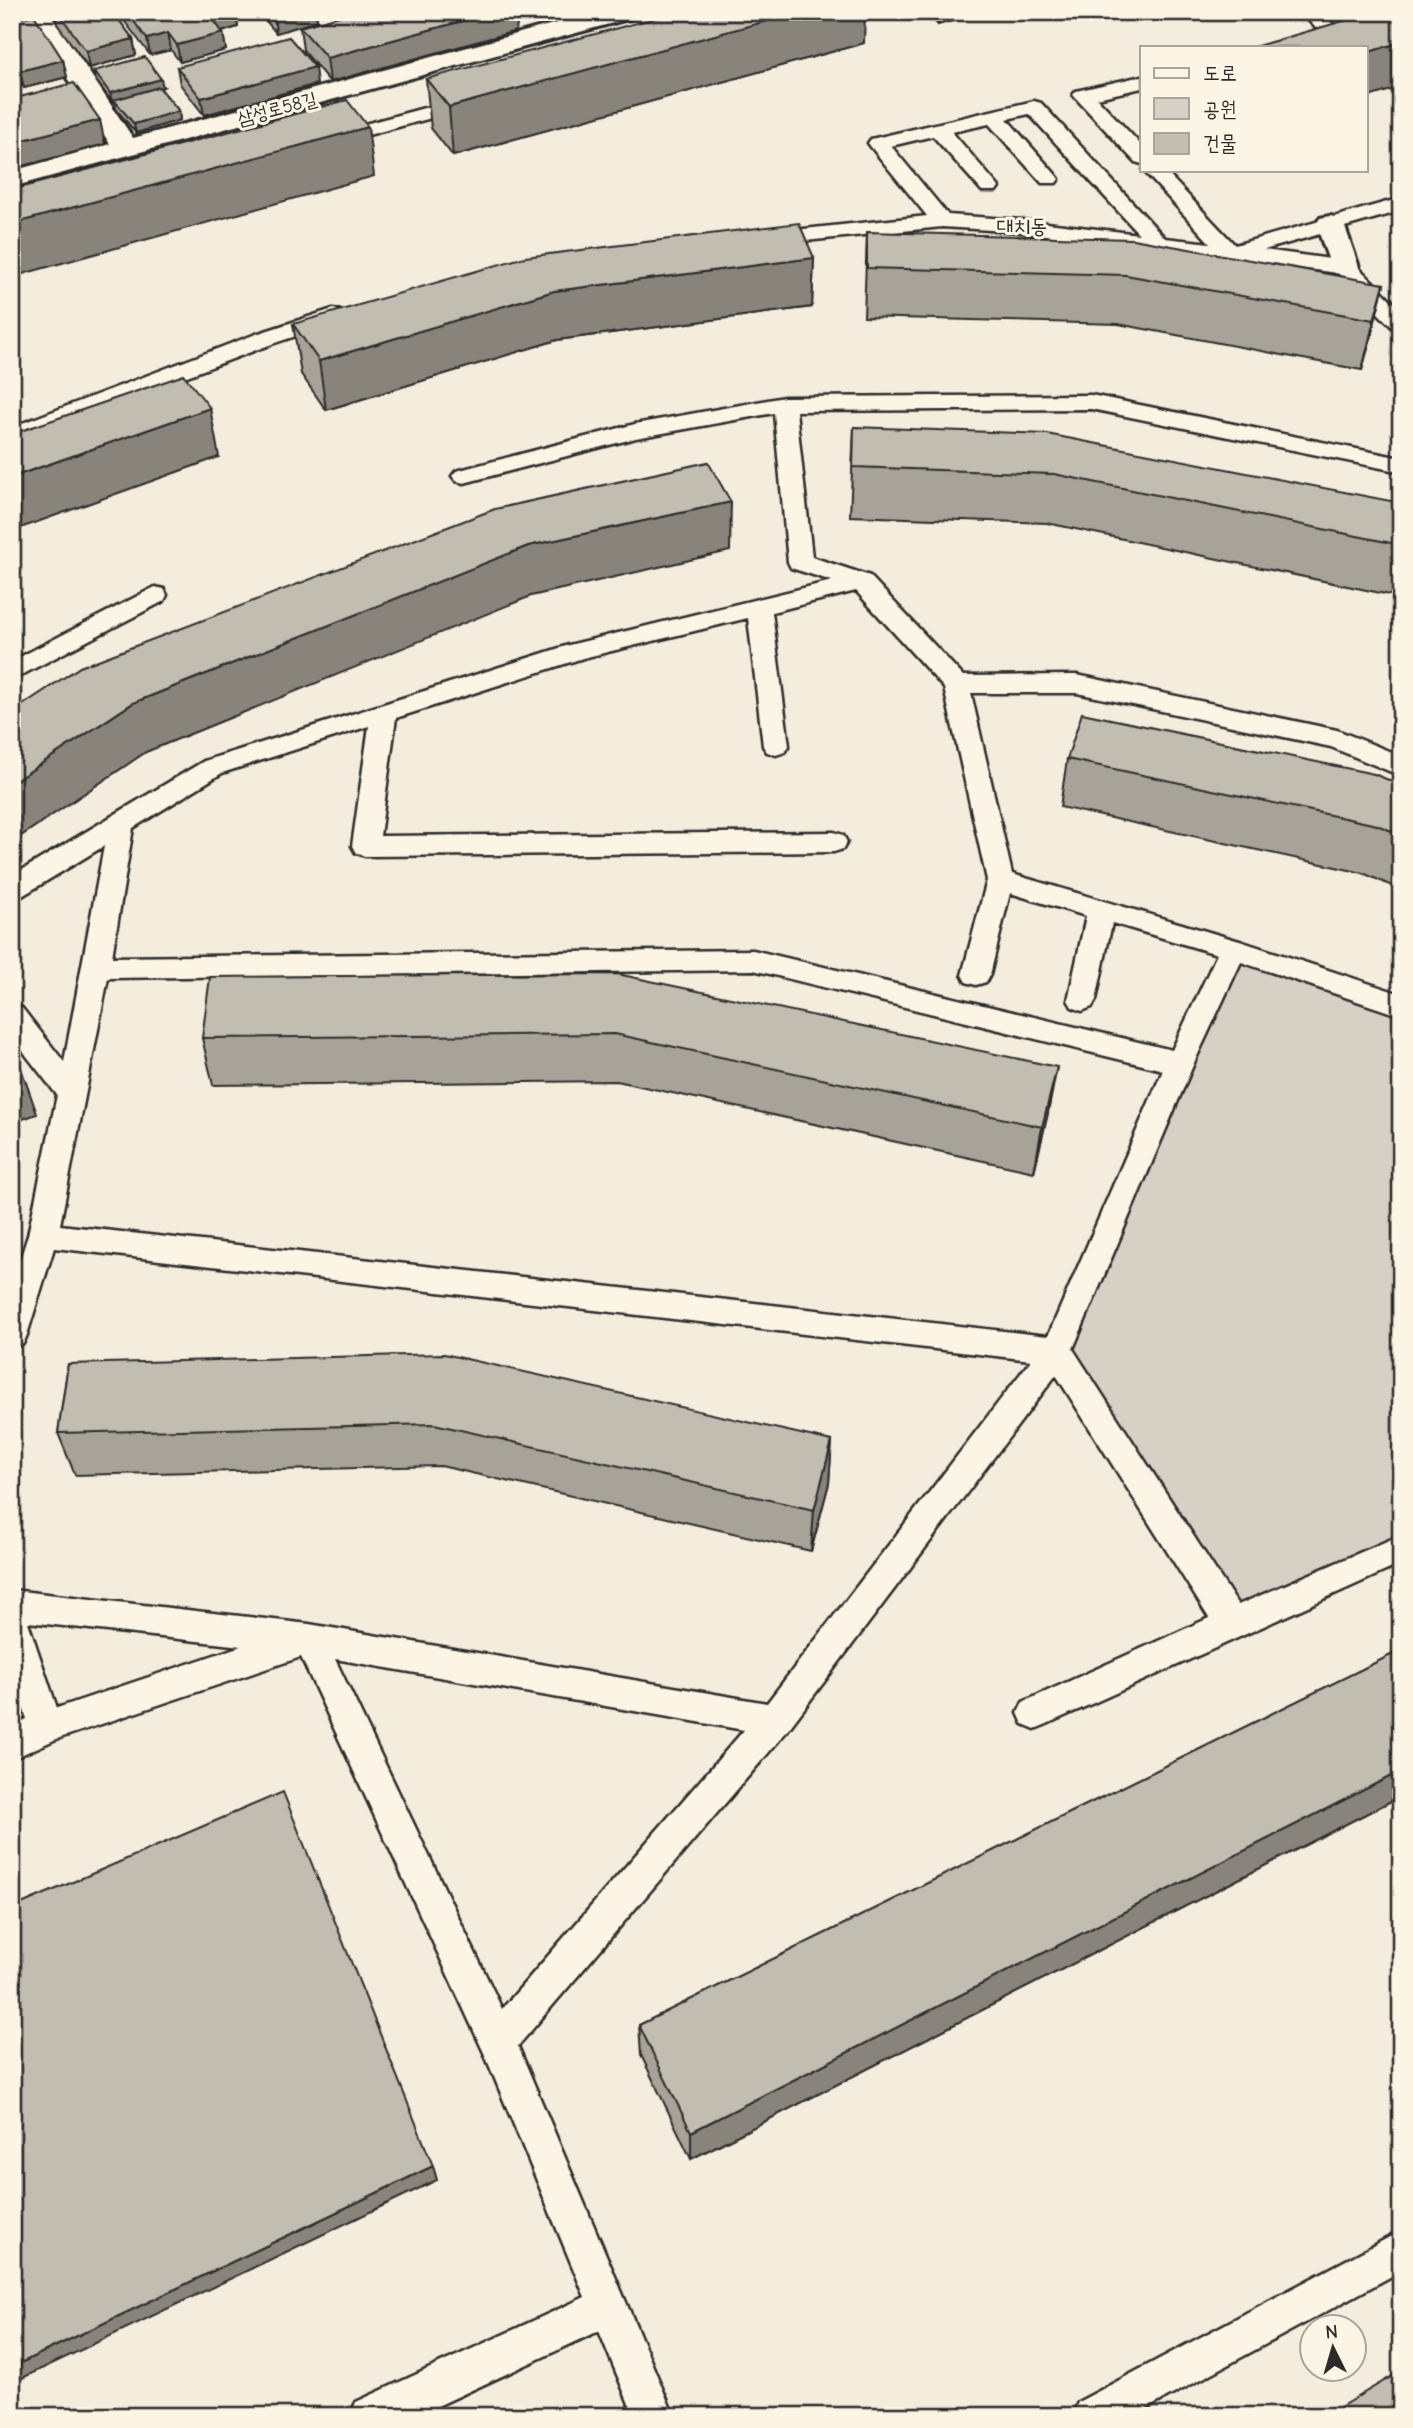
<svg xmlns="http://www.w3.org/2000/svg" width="1413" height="2428" viewBox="0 0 1413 2428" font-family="'Comic Neue','Poor Story',sans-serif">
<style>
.green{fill:#d6d1c4;stroke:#807e78;stroke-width:2}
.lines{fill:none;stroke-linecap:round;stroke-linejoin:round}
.lane-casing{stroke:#2b2b2b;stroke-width:5}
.street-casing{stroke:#2b2b2b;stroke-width:6}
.lane{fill:#fcf5e5;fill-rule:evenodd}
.street{fill:#fcf5e5;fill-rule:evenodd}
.wall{fill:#a7a398;stroke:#2b2b2b;stroke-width:2}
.shaded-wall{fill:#88847c;stroke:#2b2b2b;stroke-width:2}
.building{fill:#c2bdb1;stroke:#2b2b2b;stroke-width:2}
.labels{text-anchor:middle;stroke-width:6;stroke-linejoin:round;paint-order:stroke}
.far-street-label{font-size:19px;fill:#2b2b2b;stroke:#fcf5e5}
.far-quarter-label{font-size:21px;fill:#2b2b2b;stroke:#fcf5e5}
</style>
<rect width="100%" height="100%" fill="#f4edde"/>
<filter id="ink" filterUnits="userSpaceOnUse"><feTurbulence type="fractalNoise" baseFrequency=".0143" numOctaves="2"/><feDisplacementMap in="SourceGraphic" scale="14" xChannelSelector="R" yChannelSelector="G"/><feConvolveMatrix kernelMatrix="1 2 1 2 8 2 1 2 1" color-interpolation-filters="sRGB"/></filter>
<g filter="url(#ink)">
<!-- green -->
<path class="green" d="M1233 949 1401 1005V1549L1231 1624 1057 1350Z"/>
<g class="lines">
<!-- lane casing -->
<g class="lane-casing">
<path id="lane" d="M1300 12H1321L1345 36 1342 40 1312 47H1277L1280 43 1321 33Z
M1142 76V88L1097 98 1142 146V164L1135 162 1073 95 1076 91Z
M469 96 476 98 479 102 476 106 331 145 324 143 321 139 324 135Z
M1034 101 1041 103 1165 238 1210 243 1143 170H1164L1235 245 1401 198V211L1264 250 1353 262 1401 310V330L1393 328 1338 273 1022 232 942 227 766 245 758 244 755 239 758 234 766 233 927 216 871 147 868 143 871 139ZM1029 114 1139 234 1022 220 948 215 891 146 933 136 982 191H996L999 187 952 132 989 124 1042 183H1056L1059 179 1056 175 1007 119Z
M333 309 341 311 344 316 341 321 272 344 12 442V427L256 334Z
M1091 395 1401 458V472L1091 409 796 411 812 557 870 576 963 676 1077 675 1337 730 1401 756V776L1331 747 1077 693H971L1012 874 1243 942 1401 994V1016L1241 962 1194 1063 1073 1349 1238 1605 1401 1535V1564L1047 1724 1035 1729 1023 1724 1018 1713 1023 1702 1209 1618 1056 1375 787 1731 518 2046 674 2416H634L599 2331 416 2416H350L356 2402 585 2297 485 2055 301 1657 54 1740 12 1759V1726L27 1719 12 1674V1590L309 1624 767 1703 1031 1360 54 1248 27 1335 23 1344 12 1348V1285L28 1235 57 1095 12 1037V1005L22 1008 64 1062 104 846 22 896 12 899V876L204 761 569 645 832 581 791 568 788 562 774 413 636 438 464 483 456 481 452 476 456 471 635 424 784 397ZM856 591 944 688 987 880 962 975 966 982 976 985 986 982 990 975 1010 893 1086 916 1068 1000 1072 1007 1082 1011 1092 1007 1096 1000 1112 923 1217 954 1172 1050 753 950 112 957 133 828 222 773 369 726 352 846 356 853 365 856 834 852 843 849 847 842 843 835 834 832 380 836 396 718 583 658 748 618 763 746 767 752 776 755 785 752 789 746 772 612ZM753 970 1163 1070 1048 1336 60 1225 108 978ZM28 1622 241 1646 57 1708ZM335 1659 744 1730 502 2009Z
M155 587 164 589 167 595 164 601 12 680V661Z
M1401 2231V2271L1133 2416H1072L1078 2402Z"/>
</g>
<!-- street casing -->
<g class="street-casing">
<path id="street" d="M24 12H49L133 138 597 12H638L635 17 12 187V171L110 144Z
M1330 216 1340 218 1344 224 1359 267 1355 273 1345 275 1335 273 1331 267 1316 224 1320 218Z"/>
</g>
<!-- lane -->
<use href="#lane" class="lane"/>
<!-- street -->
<use href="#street" class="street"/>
</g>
<!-- wall -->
<path class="wall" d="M55 12H113L133 39 136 55 89 68 57 24Z
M119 12H236L238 27 222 32 223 33 226 50 180 62 171 50 150 55 119 14Z
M259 12H316L317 21 276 33Z
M925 12H984L938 25Z
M12 20 63 60 67 77 24 88 12 69Z
M300 27 516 31 330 82 303 50Z
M864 43 453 156 431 128 426 79Z
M177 67 317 84 204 115 180 84Z
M94 71 163 87 160 88 179 111 180 120 136 133 116 109 115 101 112 102 96 80Z
M867 232 1384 284 1362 370 1118 324 864 317Z
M814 258 812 307 557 340 326 410 301 374 293 324Z
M854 427 1401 503V599L1390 595 1047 523 850 516Z
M1067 759 1401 785V890L1363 873 1060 807Z
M617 974 1048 1113 1034 1172 617 1081 213 1085 202 1038Z
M68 1364 832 1441 829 1483 811 1551 441 1466 75 1475 58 1433Z
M1401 1650V1796L691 2159 641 2055 639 2025Z"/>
<!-- shaded-wall -->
<path class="shaded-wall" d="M230 12H236L238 27 213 34 211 17Z
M287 12H316L317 21 276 33 274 16Z
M495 12H519L516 31 330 82 327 58Z
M800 12H865L864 43 453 156 449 107Z
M939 12H984L938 25Z
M168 33 171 50 150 55 147 39Z
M223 33 226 50 180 62 177 45Z
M133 39 136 55 89 68 86 51Z
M1401 42V87L1366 98V53Z
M63 60 67 77 24 88 20 71Z
M315 67 317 84 204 115 201 98Z
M161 79 163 87 112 102 110 93Z
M179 111 180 120 136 133 134 124Z
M100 120 105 144 12 169V143Z
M368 127 374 176 12 277V224Z
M814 258 812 307 557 340 326 410 319 361 554 291Z
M1384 284 1372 334 1362 370 1374 320Z
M210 408 219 457 12 531V477Z
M731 502 730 551 531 596 146 752 12 842V783L133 703 528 546Z
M1057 1067 1048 1113 1034 1172 1042 1127Z
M21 1068 37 1114 12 1123V1071Z
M832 1441 829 1483 811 1551 814 1510Z
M1401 1771V1796L691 2159V2132Z
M433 2166 437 2180 12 2383V2367Z"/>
<!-- building -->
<path class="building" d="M58 12H113L133 39 86 51Z
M127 12H230L211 17 223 33 177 45 168 33 147 39Z
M270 12H287L274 16Z
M353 12H495L327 58 300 27Z
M678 12H800L449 107 426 79Z
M1374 12H1401V42L1366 53V47H1254Z
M34 15 63 60 20 71 12 59V20Z
M289 37 315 67 201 98 177 67Z
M145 57 161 79 110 93 94 71Z
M74 83 100 120 12 143V99Z
M159 87 179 111 134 124 114 100Z
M347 100 368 127 12 224V190Z
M799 223 814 258 554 291 319 361 293 324 525 257Z
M867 232 1133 239 1384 284 1374 320 1126 275 867 268Z
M184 375 210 408 12 477V434Z
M854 427 1047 434 1401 503V545L1054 474 853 467Z
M708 462 731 502 528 546 133 703 12 783V712L80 667 495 509Z
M1082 713 1374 774 1401 785V835L1377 825 1067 759Z
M617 974 1057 1067 1042 1127 615 1034 202 1038 210 977Z
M12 1049 21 1068 12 1071Z
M444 1354 832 1441 814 1510 434 1424 58 1433 68 1364Z
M1401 1650V1771L691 2132 639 2025Z
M283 1792 433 2166 12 2367V1908Z
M1401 2371V2416H1325Z"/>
</g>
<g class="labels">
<!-- far-street labels -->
<g class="far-street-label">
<text transform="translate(277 108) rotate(-15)" y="7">삼성로58길</text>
</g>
<!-- far-quarter labels -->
<g class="far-quarter-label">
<text x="1022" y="233">대치동</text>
</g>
</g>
<!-- margin -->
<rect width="1413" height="2428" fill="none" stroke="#fcf5e5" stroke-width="42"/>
<rect x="21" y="21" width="1371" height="2386" fill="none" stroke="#2b2b2b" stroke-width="2.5" filter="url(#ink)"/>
<!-- legend -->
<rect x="1140" y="46" width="228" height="126" fill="#fcf5e5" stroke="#a8a49b" stroke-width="2"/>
<rect x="1154" y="68" width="35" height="10" fill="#fcf5e5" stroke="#a8a49b" stroke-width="2"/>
<text x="1203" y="80" font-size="21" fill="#2b2b2b">도로</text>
<rect x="1154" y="98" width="35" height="21" fill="#d6d1c4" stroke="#a8a49b" stroke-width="2"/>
<text x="1203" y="116" font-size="21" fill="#2b2b2b">공원</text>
<rect x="1154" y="133" width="35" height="21" fill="#c2bdb1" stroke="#a8a49b" stroke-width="2"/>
<text x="1203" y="150" font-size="21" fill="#2b2b2b">건물</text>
<!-- north arrow -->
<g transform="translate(1333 2348) rotate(355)"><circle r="33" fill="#fcf5e5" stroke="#a8a49b" stroke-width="2"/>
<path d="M0-5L12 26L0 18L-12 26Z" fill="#2b2b2b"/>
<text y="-10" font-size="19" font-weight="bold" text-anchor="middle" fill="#2b2b2b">N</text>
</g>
</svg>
